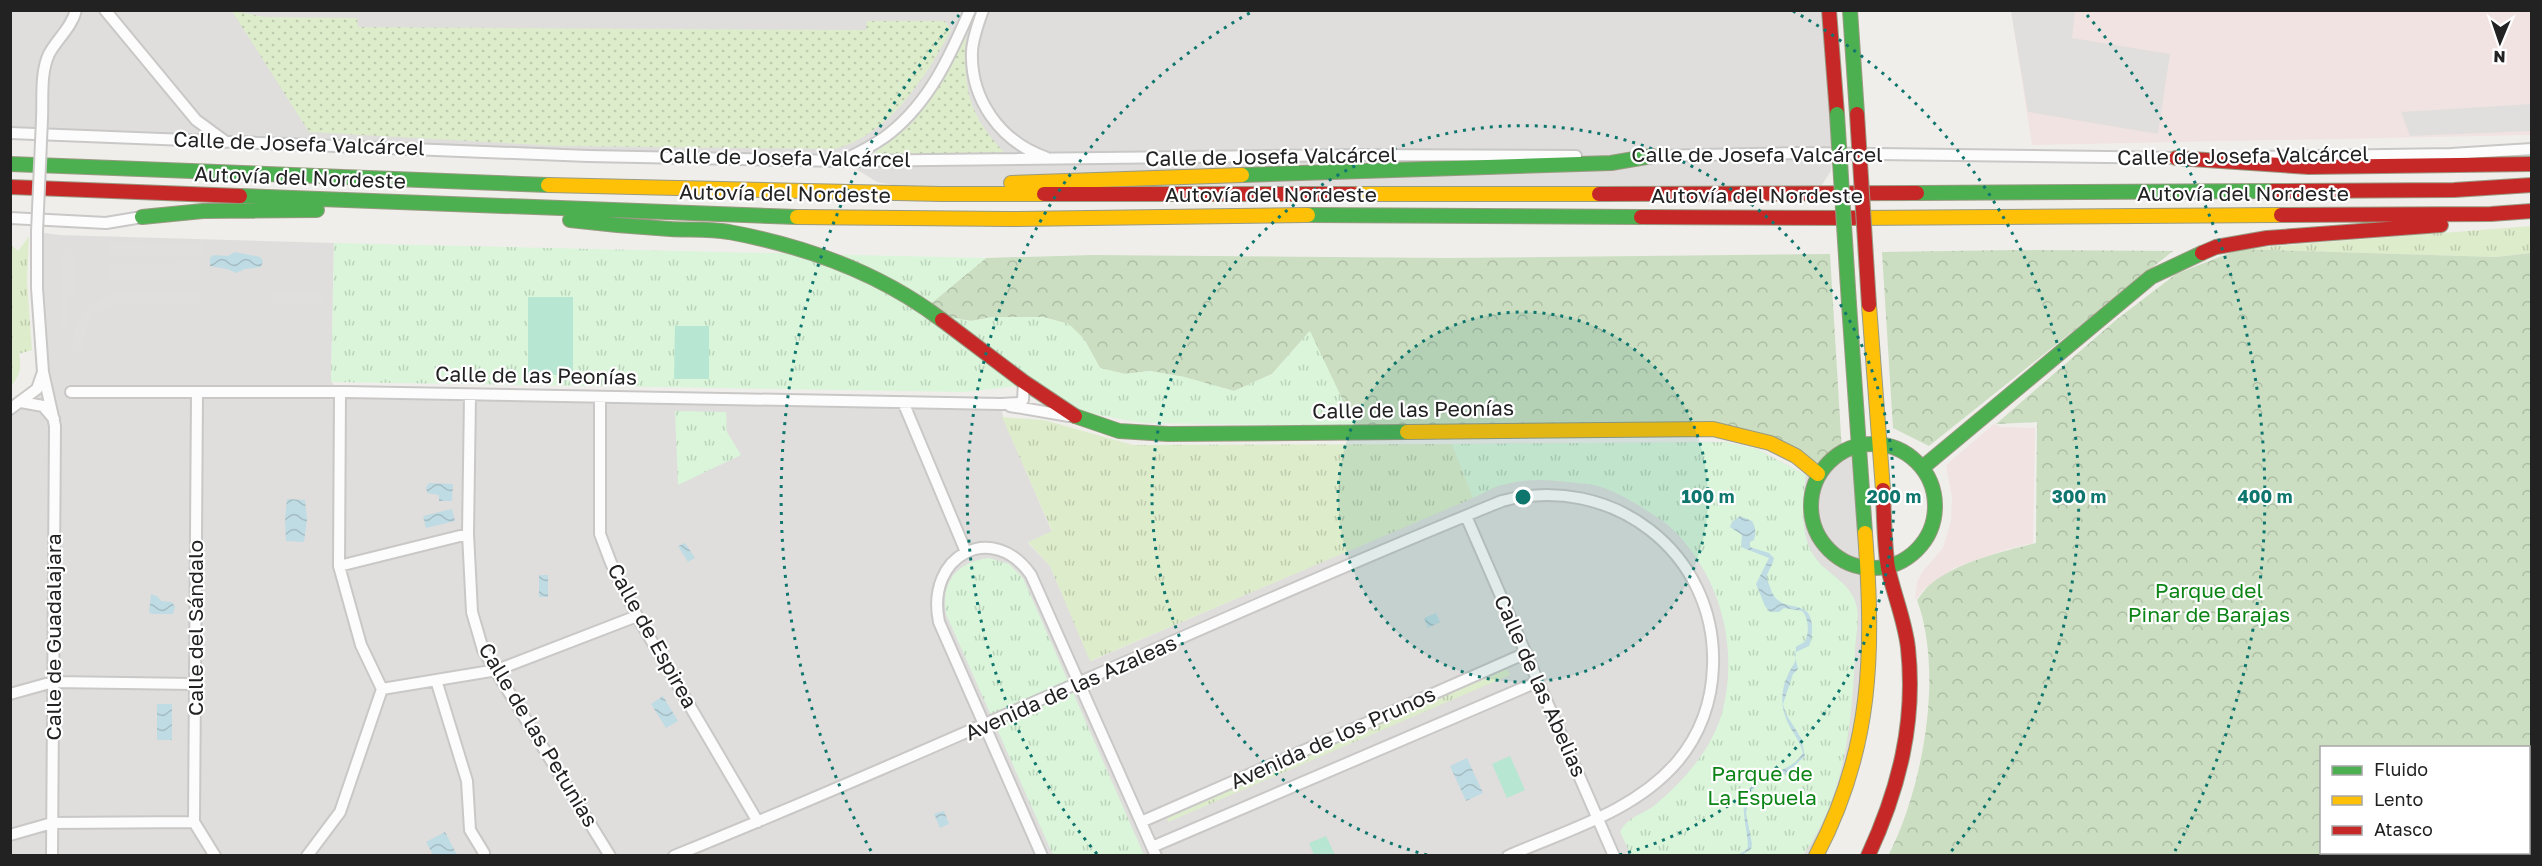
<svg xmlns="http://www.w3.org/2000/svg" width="2542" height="866" viewBox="0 0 2542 866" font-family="'Golos Text',sans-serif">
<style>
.residential{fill:#dfdedc}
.commercial{fill:#f1e3e1}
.grass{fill:url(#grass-tufts)}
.forest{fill:url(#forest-crowns);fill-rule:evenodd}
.park{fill:url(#park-tufts)}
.garden{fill:url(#garden-dots)}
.pitch{fill:#b7e6d2}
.parking{fill:#e0dfde}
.water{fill:url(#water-waves)}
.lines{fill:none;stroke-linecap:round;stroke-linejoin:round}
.street-casing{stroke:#c9c8c7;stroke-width:14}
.fast-casing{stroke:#999a82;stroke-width:16}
.slow-casing{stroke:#999a82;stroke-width:16}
.jam-casing{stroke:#999a82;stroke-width:16}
.street{stroke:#fdfcfc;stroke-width:10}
.fast{stroke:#4caf50;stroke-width:14}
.slow{stroke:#ffc107;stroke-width:14}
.jam{stroke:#c62828;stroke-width:14}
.street-bridge-casing{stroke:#c9c8c7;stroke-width:14;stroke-linecap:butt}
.fast-bridge-casing{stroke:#999a82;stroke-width:16;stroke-linecap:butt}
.jam-bridge-casing{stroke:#999a82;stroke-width:16;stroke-linecap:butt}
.street-bridge{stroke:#fdfcfc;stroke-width:10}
.fast-bridge{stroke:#4caf50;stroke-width:14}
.jam-bridge{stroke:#c62828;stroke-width:14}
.ring{fill:none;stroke:#0f766e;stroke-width:3;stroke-dasharray:3 6}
.labels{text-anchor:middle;stroke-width:4.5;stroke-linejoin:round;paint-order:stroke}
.street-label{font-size:21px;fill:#222;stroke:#fff}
.park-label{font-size:21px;fill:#0c8416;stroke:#fff}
.centre{fill:#0f766e;stroke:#fff;stroke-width:3}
.ring-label{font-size:18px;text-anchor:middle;font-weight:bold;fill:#0f766e;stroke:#fff;stroke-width:4.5;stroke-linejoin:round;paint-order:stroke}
</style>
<defs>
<pattern id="grass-tufts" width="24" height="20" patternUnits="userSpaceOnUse" patternTransform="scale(1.5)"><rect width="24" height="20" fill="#ddeccb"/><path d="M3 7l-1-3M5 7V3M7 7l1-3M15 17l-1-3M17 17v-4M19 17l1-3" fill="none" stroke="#bdcaae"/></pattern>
<pattern id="forest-crowns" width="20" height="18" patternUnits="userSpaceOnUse" patternTransform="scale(1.5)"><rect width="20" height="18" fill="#cbdec1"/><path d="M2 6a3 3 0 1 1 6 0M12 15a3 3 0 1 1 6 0" fill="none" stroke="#aebea6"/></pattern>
<pattern id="park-tufts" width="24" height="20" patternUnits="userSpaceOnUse" patternTransform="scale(1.5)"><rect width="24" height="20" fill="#daf5da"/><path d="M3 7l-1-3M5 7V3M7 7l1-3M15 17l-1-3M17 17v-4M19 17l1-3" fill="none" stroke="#bbd2bb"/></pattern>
<pattern id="garden-dots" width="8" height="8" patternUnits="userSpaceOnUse" patternTransform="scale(1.5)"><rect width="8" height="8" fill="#ddeccb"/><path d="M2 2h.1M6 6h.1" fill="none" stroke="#bdcaae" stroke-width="1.8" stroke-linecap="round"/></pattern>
<pattern id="water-waves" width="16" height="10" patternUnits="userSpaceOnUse" patternTransform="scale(1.5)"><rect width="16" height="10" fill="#bfdbe3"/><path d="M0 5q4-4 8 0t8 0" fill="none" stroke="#a4bcc2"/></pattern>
</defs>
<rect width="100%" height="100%" fill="#f0eeeb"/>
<!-- residential -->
<path class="residential" d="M11 10 1829 11 1837 114 1831 171 1816 194H941L877 182 843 161 11 133Z
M37 232 60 235 334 243 331 381 340 393 1001 404 1003 417 1052 532 1028 543 1050 566 1091 661 1473 497 1452 444 1725 442 1757 449 1806 475 1818 474 1829 461 1858 445 1866 568 1862 735 1816 855H11L10 409 21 402 43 372Z"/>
<!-- commercial -->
<path class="commercial" d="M2011 11H2531V135L2032 145Z
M1994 424 2002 427 2035 428 2033 543 2004 550 1954 568 1924 589 1915 600 1917 582 1923 571 1943 548 1951 521 1952 497 1946 465Z"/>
<!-- grass -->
<path class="grass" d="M2531 226V253L2496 257 2240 249Z
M29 236 27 281 32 350 19 354C22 368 20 375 11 386V245L18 251Z
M1002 417 1044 420 1133 445 1452 444 1473 498 1090 661 1050 566 1028 542 1052 531Z
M1507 669 1510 675 1168 822 1167 818Z"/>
<!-- forest -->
<path class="forest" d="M2240 249 2496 257 2531 253V855L1888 856C1923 789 1944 673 1917 600 1921 595 1926 587 1932 583 1958 562 2004 551 2036 543L2037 422 1996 424 2116 320 2176 274ZM2322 748H2528V852H2322Z
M2013 250 2173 251 1929 446 1893 428 1882 252Z
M1830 254 1842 452 1819 463 1746 429 1355 426 1309 332 1272 374 1234 391 1184 377 1150 371 1125 374 1100 368 1084 339 1068 324 1043 317H993L971 321 920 312 986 258 1093 255 1447 258Z"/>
<!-- park -->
<path class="park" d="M334 243 986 258 921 312 971 321 993 317H1043L1069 324 1084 339 1100 368 1125 374 1150 371 1184 377 1234 391 1272 374 1310 331 1355 426 1143 423 1093 414 1016 386 965 392 331 382Z
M675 411 726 412 727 432 741 455 678 485Z
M1725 442 1757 449 1806 475C1803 500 1799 533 1814 556 1827 575 1852 582 1857 608 1859 620 1856 636 1855 649 1853 718 1845 798 1803 855H1631L1620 832C1628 816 1642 815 1655 805 1684 781 1714 747 1723 709 1739 644 1719 572 1669 526 1662 519 1651 514 1643 508 1628 499 1610 488 1593 485 1584 483 1575 483 1566 482 1544 479 1520 479 1498 486 1490 489 1482 494 1473 498L1452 444Z
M989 558 1009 564 1023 578 1144 855H1053L946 614C941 582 956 562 989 558Z"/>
<!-- garden -->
<path class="garden" d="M232 11 265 17 357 18 358 27 866 30 867 21H945L951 30C926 77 889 135 835 149L559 146 309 132Z
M966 34C963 90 968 116 1009 157L873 154C885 144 899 136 910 125 935 98 950 66 966 34Z"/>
<!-- pitch -->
<path class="pitch" d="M528 297H573V375H528Z
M675 326H709V379H674Z
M1510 756 1525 790 1507 798 1492 764Z
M1326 836 1335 855H1314L1309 843Z"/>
<!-- parking -->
<path class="parking" d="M2011 11H2075L2072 38 2170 54 2158 134 2028 112Z
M2531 104V131L2410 136 2401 112Z
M109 242 202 243 201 255H108Z
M63 249H73V296H68L67 325 61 324Z
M201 262 200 281H107V264Z
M124 291H201V303H115L95 314 87 325 84 352 72 353 74 326 83 312 104 296Z
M272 293H323V305H273Z"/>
<!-- water -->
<path class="water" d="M235 252 260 257 263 261 261 267 245 269 236 273 227 269 210 266V258L213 255 228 256Z
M429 483 453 484 452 501H439V495L427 493 426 487Z
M287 499 305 500 307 520 304 542 286 541 285 520Z
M452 509 455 521 426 528 423 516Z
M1740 516 1752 521C1756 528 1756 532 1754 540L1750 542V547L1769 553 1774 558C1773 565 1768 570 1767 576 1767 581 1770 586 1771 590 1781 617 1811 595 1812 627 1812 634 1812 640 1809 646L1794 653 1798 669 1793 674 1783 704 1786 714 1801 738 1805 756 1784 775 1759 782 1751 792 1746 813 1752 844 1751 849 1742 855 1735 856C1738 854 1745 852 1747 849 1751 844 1740 811 1745 797 1755 770 1788 777 1803 753 1801 744 1797 739 1793 732 1777 707 1780 685 1795 662L1796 647C1798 645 1804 643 1805 641 1810 633 1808 616 1802 611L1784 608 1779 612H1770L1765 606 1756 584 1769 558 1741 547 1742 535 1730 527 1732 522Z
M685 543 695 558 688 562 678 546Z
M539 575H548V597H539Z
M151 594 157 596 161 601 172 602 175 607 173 614H152L149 612Z
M1436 613 1440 622 1428 628 1424 618Z
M663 696 678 721 666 728 651 704Z
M157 704H172V740H157Z
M1467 758 1483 793 1466 801 1450 766Z
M944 811 949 824 940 828 934 814Z
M445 832 457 855H433L426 842Z"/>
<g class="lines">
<!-- street casing -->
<g class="street-casing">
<path id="street" d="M105 10 196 120 226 142
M983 10C978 24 973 37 972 51 970 99 1000 141 1045 157
M42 119C43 99 40 73 49 54 57 39 72 27 76 10
M10 133 588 156 843 161 1359 155 1576 156
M1648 156 1799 153 2181 158
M2254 157 2451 154 2532 149
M846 159C861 151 877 144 890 133 930 101 950 56 970 10
M10 218 106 223 142 217
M37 232V288L43 372 55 426 52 856
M71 392H346L1001 404 1019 403 1023 400 1024 382
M340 393 339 566 361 645 382 689
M197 394 194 822 215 856
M470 396 468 534 472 612 483 650 610 856
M600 398V534L611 563 637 616 758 822
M21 402 43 406 54 419
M903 402 966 552
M1010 406 1069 416
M10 409 37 389 43 372
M1466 516 1614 856
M339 566 468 534
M436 680 467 781 470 830 484 853
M10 694 53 682 195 684
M1141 822 1526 653
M10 835 52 823 194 822
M1152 847 1537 682
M307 856 340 812 382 689 497 670 637 616
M674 856C953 743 1224 614 1502 501 1611 472 1717 552 1713 666 1712 701 1700 735 1677 762 1634 812 1567 830 1508 856
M1042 856 939 622C925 555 993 520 1031 575L1156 856"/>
</g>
<!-- fast casing -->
<g class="fast-casing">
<path id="fast" d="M1850 10 1857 114
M10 164 548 185
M1242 175 1611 163 1652 156
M1917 193 2273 191
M240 196 797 217
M1308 215 1641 217
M142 217 203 211 317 210
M570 220C603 224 636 227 670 229 689 230 710 229 729 232 805 246 880 273 942 320
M1849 304 1865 533
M1075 416 1119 431 1168 434 1407 432
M1811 506a62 62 0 1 1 124 0a62 62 0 1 1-124 0Z
M1922 468 2151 277 2202 253"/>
</g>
<!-- slow casing -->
<g class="slow-casing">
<path id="slow" d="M1011 183 1242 175
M548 185 941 194H1044
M1354 194H1599
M797 217 1009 219 1308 215
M1854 218 2281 215
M1869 305 1883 490
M1407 432 1713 429 1770 443 1796 456 1818 474
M1816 856C1873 748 1874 652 1865 533"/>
</g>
<!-- jam casing -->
<g class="jam-casing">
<path id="jam" d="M1829 10 1837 114
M2176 158 2309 167 2532 164
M10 187 240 196
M2273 191 2454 190 2532 185
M1044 194H1354
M1599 194 1917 193
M2281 215 2491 214 2532 211
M1641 217 1854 218
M2202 253 2216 247 2267 238 2441 225
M942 320 1024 382 1075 416
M1868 856C1899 789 1916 722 1908 648 1905 621 1894 595 1888 568 1884 543 1884 516 1883 490"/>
</g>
<!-- street -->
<use href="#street" class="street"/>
<!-- fast -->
<use href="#fast" class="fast"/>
<!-- slow -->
<use href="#slow" class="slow"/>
<!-- jam -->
<use href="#jam" class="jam"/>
<!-- street-bridge casing -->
<g class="street-bridge-casing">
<path id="street-bridge" d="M37 232 42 119"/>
</g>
<!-- fast-bridge casing -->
<g class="fast-bridge-casing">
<path id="fast-bridge" d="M1837 114 1849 304"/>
</g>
<!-- jam-bridge casing -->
<g class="jam-bridge-casing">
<path id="jam-bridge" d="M1857 114 1869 305"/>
</g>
<!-- street-bridge -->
<use href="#street-bridge" class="street-bridge"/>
<!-- fast-bridge -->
<use href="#fast-bridge" class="fast-bridge"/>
<!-- jam-bridge -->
<use href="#jam-bridge" class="jam-bridge"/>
</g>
<!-- distance rings -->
<circle cx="1523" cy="497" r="185" fill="#0f766e" fill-opacity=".12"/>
<g class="ring">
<circle cx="1523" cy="497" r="185"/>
<path d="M1427 855A371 371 0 1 1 1619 855"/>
<path d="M1097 854A556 556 0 0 1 1253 11M1793 11A556 556 0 0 1 1949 854"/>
<path d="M871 851A742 742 0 0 1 959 15M2087 15A742 742 0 0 1 2175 851"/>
</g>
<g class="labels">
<!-- street labels -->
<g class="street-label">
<text transform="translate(299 144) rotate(2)" y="7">Calle de Josefa Valcárcel</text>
<text x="1757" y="162">Calle de Josefa Valcárcel</text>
<text transform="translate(2243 156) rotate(-1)" y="7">Calle de Josefa Valcárcel</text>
<text transform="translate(1271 157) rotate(-1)" y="7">Calle de Josefa Valcárcel</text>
<text transform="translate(785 158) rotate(1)" y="7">Calle de Josefa Valcárcel</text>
<text transform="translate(300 178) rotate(2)" y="7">Autovía del Nordeste</text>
<text transform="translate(785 194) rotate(1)" y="7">Autovía del Nordeste</text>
<text x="2243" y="201">Autovía del Nordeste</text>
<text x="1271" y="202">Autovía del Nordeste</text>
<text x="1757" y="203">Autovía del Nordeste</text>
<text transform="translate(536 376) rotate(1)" y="7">Calle de las Peonías</text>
<text transform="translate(1413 410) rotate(-1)" y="7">Calle de las Peonías</text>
<text transform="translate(196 628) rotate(-90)" y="7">Calle del Sándalo</text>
<text transform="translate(652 636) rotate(61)" y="7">Calle de Espirea</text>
<text transform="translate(54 637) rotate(-90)" y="7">Calle de Guadalajara</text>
<text transform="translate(1540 686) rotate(66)" y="7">Calle de las Abelias</text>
<text transform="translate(1071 688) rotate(-24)" y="7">Avenida de las Azaleas</text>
<text transform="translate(538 735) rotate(59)" y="7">Calle de las Petunias</text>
<text transform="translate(1333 738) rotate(-24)" y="7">Avenida de los Prunos</text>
</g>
<!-- park labels -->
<g class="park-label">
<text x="2209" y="598">Parque del<tspan x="2209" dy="24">Pinar de Barajas</tspan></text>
<text x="1762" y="781">Parque de<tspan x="1762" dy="24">La Espuela</tspan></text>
</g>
</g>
<circle cx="1523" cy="497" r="9" class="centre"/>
<g class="ring-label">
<text x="1708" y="503">100 m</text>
<text x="1894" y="503">200 m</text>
<text x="2079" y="503">300 m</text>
<text x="2265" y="503">400 m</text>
</g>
<!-- border -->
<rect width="2542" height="866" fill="none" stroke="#222222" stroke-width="24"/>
<!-- legend -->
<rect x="2320" y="746" width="210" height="108" fill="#ffffff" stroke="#a7a7a7" stroke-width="1.5"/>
<rect x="2332" y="766" width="30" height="9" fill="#4caf50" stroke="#a7a7a7" stroke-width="1.5"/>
<text x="2374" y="776" font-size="18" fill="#222222">Fluido</text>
<rect x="2332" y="796" width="30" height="9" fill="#ffc107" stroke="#a7a7a7" stroke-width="1.5"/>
<text x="2374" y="806" font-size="18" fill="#222222">Lento</text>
<rect x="2332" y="826" width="30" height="9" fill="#c62828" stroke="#a7a7a7" stroke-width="1.5"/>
<text x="2374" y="836" font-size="18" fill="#222222">Atasco</text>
<!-- north arrow -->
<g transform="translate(2500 42) rotate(182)" stroke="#ffffff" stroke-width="4.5" paint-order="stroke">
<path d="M0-4.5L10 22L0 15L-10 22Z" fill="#222222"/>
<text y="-9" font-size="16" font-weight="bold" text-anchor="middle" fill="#222222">N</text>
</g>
</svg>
